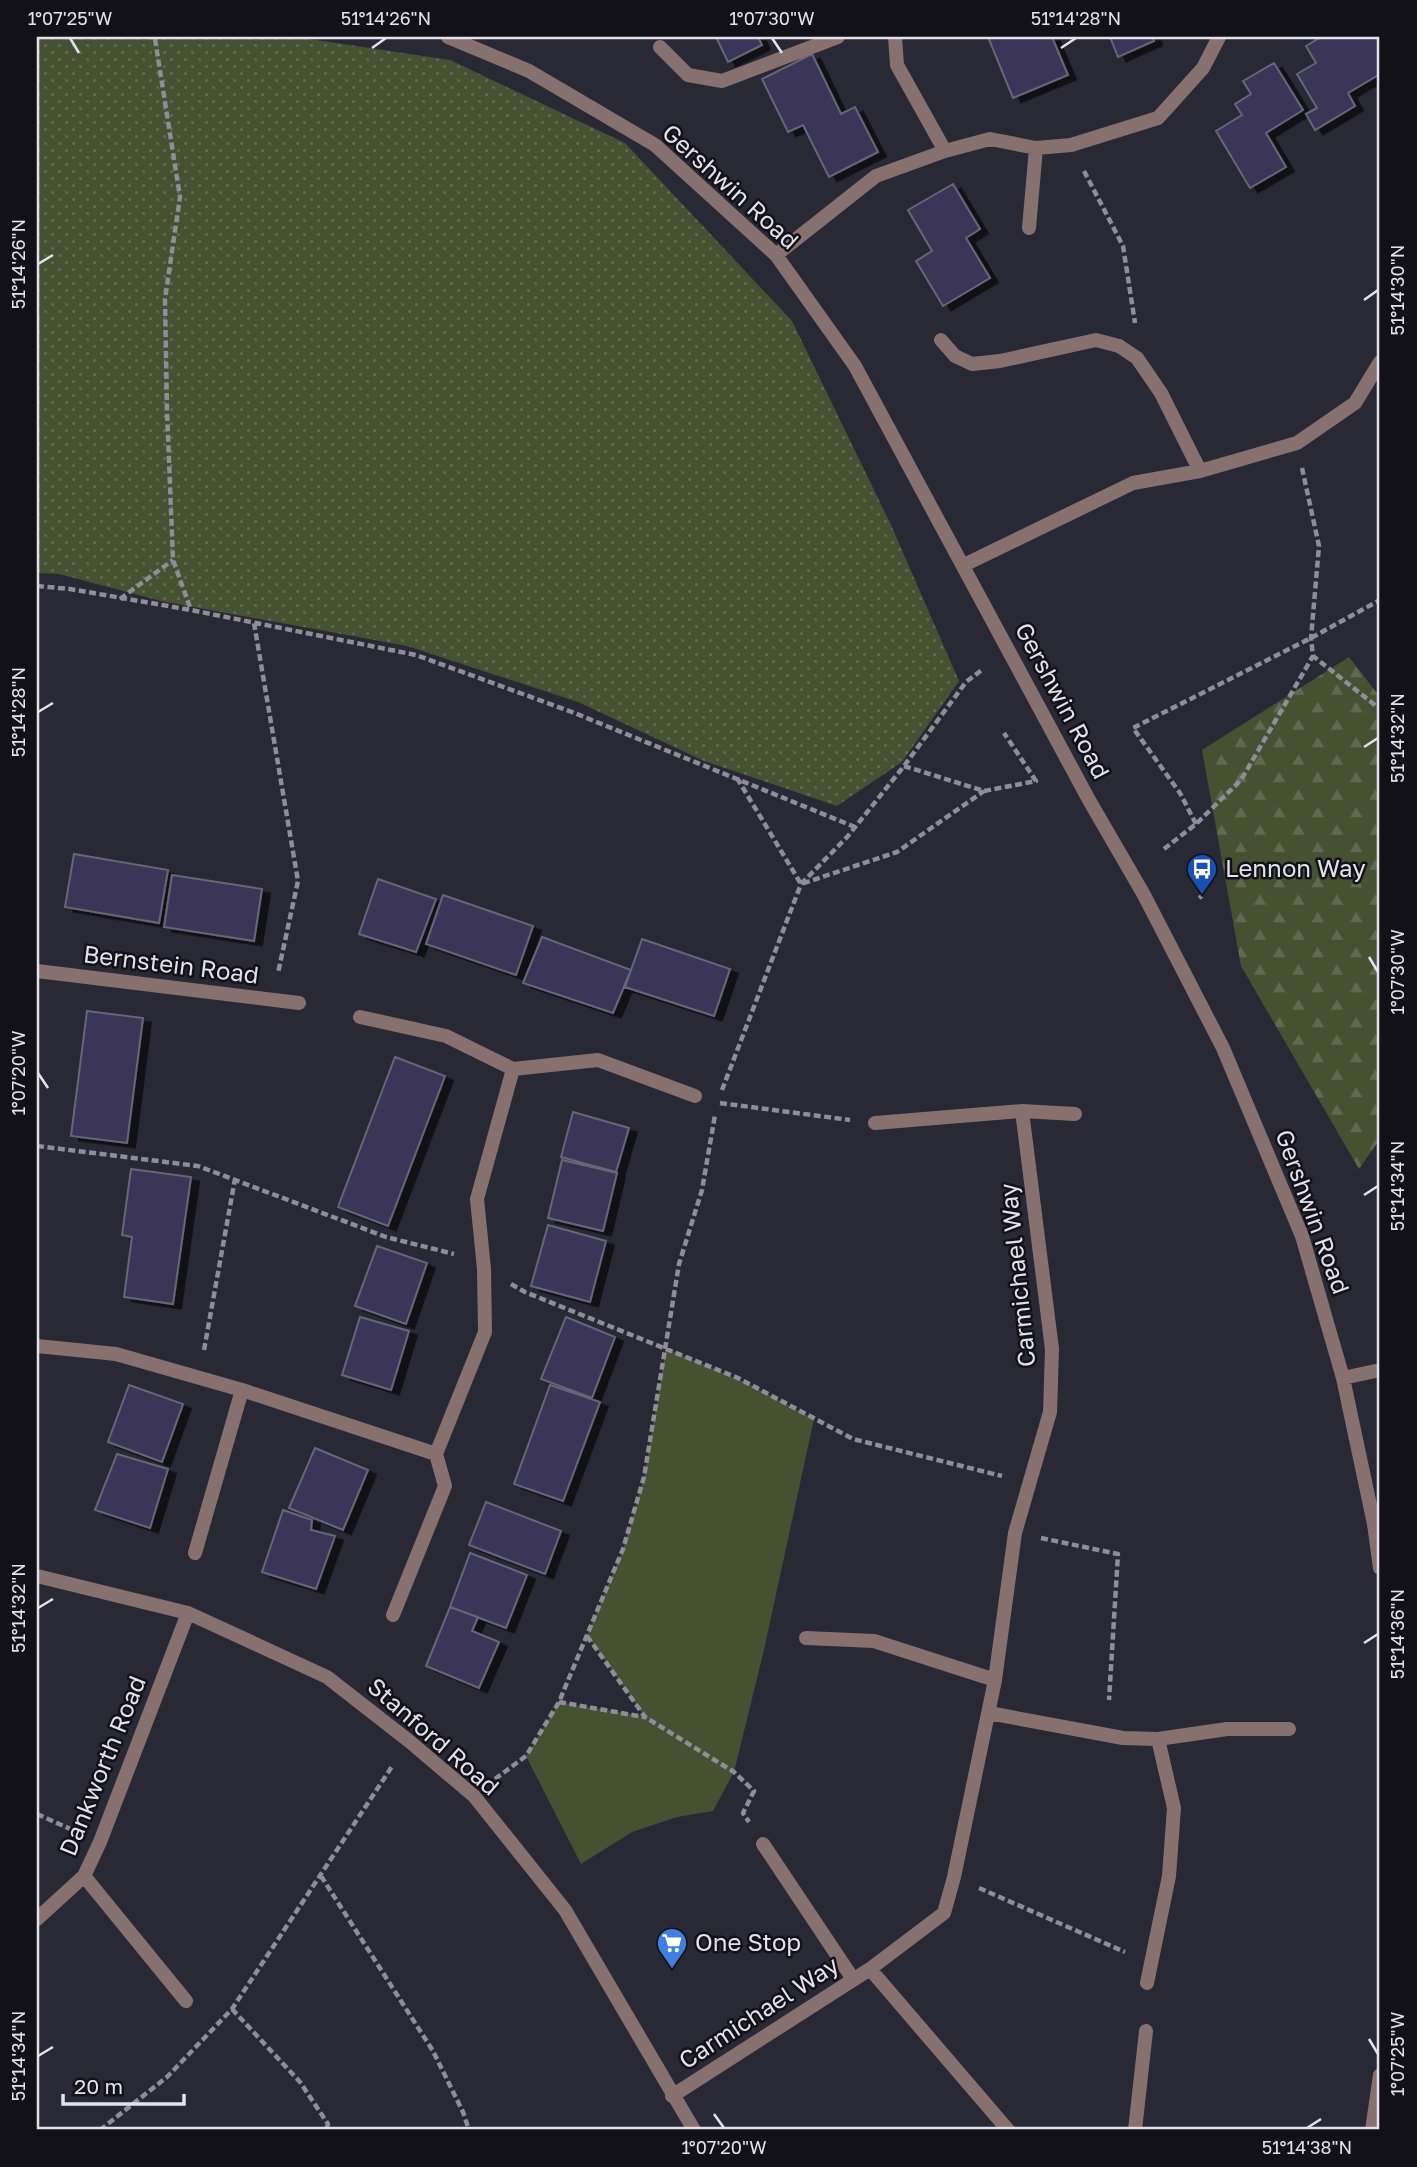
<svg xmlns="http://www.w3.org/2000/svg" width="1417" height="2167" viewBox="0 0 1417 2167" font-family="'Golos Text',sans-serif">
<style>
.green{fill:#465132}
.forest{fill:url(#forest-firs)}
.park{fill:url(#park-dots)}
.building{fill:#3a3559;stroke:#676676;stroke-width:2;filter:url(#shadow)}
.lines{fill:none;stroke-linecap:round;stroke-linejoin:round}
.path{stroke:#8e8d98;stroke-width:4.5;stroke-dasharray:7 3.5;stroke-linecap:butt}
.service{stroke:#87716e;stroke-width:14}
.minor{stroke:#87716e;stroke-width:14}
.ticks{fill:none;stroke:#e3e2ec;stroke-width:2.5}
.labels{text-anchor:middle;stroke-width:5;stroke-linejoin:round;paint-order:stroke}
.street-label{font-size:24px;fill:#e3e2ec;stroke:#121118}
.poi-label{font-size:24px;fill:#e3e2ec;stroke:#121118;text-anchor:start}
.neatline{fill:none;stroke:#e3e2ec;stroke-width:2.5}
.ticks-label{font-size:18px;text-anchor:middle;fill:#e3e2ec}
</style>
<defs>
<pattern id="forest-firs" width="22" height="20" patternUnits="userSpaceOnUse" patternTransform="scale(1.75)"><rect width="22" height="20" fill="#465132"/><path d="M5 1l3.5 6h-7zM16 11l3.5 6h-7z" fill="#616a50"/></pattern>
<pattern id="park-dots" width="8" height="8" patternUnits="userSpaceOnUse" patternTransform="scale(1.75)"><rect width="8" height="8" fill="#465132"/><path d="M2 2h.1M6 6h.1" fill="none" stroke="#616a50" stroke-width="1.8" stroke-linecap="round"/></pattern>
<filter id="shadow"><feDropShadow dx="8" dy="4.5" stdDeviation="0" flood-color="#0009"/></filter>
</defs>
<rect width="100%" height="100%" fill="#292835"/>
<!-- green -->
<path class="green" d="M666 1348 751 1385 814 1419 764 1650 734 1772 713 1811 677 1817 632 1832 581 1864 526 1756 559 1702 644 1716 587 1635 623 1549 644 1477Z"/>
<!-- forest -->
<path class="forest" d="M1349 657 1380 697V1139L1359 1169 1241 966 1202 750Z"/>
<!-- park -->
<path class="park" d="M37 37H296L450 60 625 143 792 321 891 525 959 681 902 762 837 806 704 761 578 702 407 646 161 601 59 574 37 573Z"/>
<!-- building -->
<path class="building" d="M716 37H758L762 45 728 62Z
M988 37H1052L1068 75 1013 98Z
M1110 37H1153L1154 41 1118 57Z
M1321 37H1380V74L1348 93 1355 106 1315 130 1306 114 1317 108 1297 74 1316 63 1306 46Z
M812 54 841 114 855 107 878 152 829 177 803 125 788 132 762 79Z
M1274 63 1303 110 1266 133 1286 167 1250 188 1216 131 1242 115 1235 104 1251 94 1243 81Z
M953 184 980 229 966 238 990 278 943 306 916 261 932 251 908 210Z
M74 854 168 870 159 923 65 907Z
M172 875 262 889 254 941 164 927Z
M378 879 436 899 416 952 359 934Z
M443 895 533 926 516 975 426 944Z
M542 937 631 970 613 1013 523 983Z
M642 939 730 969 714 1016 625 987Z
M87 1011 143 1018 127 1143 71 1136Z
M395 1057 445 1076 388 1226 338 1207Z
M573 1112 629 1128 616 1172 561 1157Z
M562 1160 617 1173 603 1231 548 1218Z
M131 1169 191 1177 173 1304 124 1297 132 1237 122 1235Z
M548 1225 606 1241 590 1302 531 1286Z
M377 1246 427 1263 406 1324 355 1306Z
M360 1317 409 1331 391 1390 342 1375Z
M566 1317 615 1337 592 1398 541 1379Z
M129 1385 183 1404 162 1462 108 1442Z
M550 1385 600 1402 563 1501 514 1484Z
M315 1448 368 1470 343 1530 289 1508Z
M117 1454 168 1469 150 1528 95 1510Z
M486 1502 561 1531 545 1574 469 1545Z
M283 1510 312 1520 311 1530 335 1536 316 1589 262 1572Z
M470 1553 527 1575 506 1628 450 1607Z
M450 1607 478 1617 472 1631 499 1642 479 1688 426 1666Z"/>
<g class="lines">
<!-- path -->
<path class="path" d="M155 39 180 197 165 299 167 411 173 560 191 610
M1084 171 1123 246 1135 323
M1302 468 1319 546 1311 638 1313 656 1380 709
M37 586 70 589 191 610 416 655 572 712 855 827
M120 599 173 560
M254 623 298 881 278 973
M904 766 984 791 1036 781 1004 733
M737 778 801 884 897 852 984 791
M1196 824 1180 793 1133 728 1311 638 1380 600
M1164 849 1196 824 1241 780 1313 656
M1199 898 1202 896
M722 1090 801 884 848 836 904 766 966 682 983 669
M720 1103 850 1120
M37 1146 198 1166 386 1237 454 1254
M511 1284 525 1292 738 1378 853 1439 1002 1476
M204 1350 235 1179
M1041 1538 1118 1554 1109 1700
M587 1636 645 1717 734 1772 754 1791 743 1813 749 1822
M559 1702 644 1717
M495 1779 526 1756 559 1702 623 1549 644 1477 679 1264 702 1190 715 1115
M37 1814 77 1832
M321 1876 433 2051 463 2112 469 2130
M979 1888 1125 1952
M232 2009 300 2082 328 2124 326 2130
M100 2130 167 2077 232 2009 393 1765"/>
<!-- service -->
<path class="service" d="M660 47 688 75 722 81 838 37
M941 340 955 356 972 364 1000 361 1096 340 1119 346
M763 1844 853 1979"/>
<!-- minor -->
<path class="minor" d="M448 37 529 71 655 145 776 255 855 366 1089 800 1144 895 1223 1048 1302 1236 1343 1378 1374 1524 1380 1568
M895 37 897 65 945 151
M1029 228 1036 148
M776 255 876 176 945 151 990 139 1036 148 1071 145 1158 118 1203 68 1219 37
M1119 346 1137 358 1161 393 1200 471
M964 565 1133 483 1200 471 1297 443 1355 403 1380 362
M37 971 299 1003
M360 1017 446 1036 513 1069 598 1060 695 1096
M875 1123 1022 1111 1075 1114
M37 1346 116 1354 242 1390 436 1454
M1343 1378 1380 1370
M195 1553 242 1390
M37 1576 188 1613 327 1677 409 1741 474 1796 565 1910 694 2130
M393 1615 445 1486 436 1454 485 1332 484 1269 477 1199 513 1069
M806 1638 874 1641 995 1680
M989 1713 1123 1738 1158 1739 1227 1729H1289
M84 1876 186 2001
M37 1919 84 1876 100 1842 188 1613
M870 1969 1008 2130
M1147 1983 1169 1876 1174 1808 1158 1739
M672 2096 870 1969 944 1913 954 1877 995 1680 1015 1533 1050 1412 1052 1349 1022 1111
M1135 2130 1146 2031
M1372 2130 1380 2075"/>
</g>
<!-- ticks -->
<path class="ticks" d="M70 38 79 53M772 38 782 53M372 48 386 38M1061 48 1076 38M38 264 53 255M1364 300 1378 290M38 712 53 703M1364 747 1378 738M1369 957 1378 972M38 1073 48 1088M1364 1195 1378 1186M38 1608 53 1599M1364 1643 1378 1634M1369 2039 1378 2054M38 2056 53 2047M714 2114 724 2128M1307 2128 1321 2119"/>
<!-- icons -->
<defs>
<g id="bus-pin" transform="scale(1.575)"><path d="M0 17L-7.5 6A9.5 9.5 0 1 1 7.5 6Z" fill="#1a4fb4" stroke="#121118"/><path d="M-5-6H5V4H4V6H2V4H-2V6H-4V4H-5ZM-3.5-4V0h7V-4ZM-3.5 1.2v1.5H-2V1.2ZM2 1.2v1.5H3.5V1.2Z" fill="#fff"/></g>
<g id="supermarket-pin" transform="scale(1.575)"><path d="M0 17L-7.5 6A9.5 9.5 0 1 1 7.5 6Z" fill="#3f7fe0" stroke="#121118"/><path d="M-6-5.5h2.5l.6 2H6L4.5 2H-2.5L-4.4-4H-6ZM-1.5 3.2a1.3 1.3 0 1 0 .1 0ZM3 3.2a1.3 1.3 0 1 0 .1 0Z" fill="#fff"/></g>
</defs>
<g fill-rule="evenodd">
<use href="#bus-pin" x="1202" y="869"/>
<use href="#supermarket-pin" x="672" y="1943"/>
</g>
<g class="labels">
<!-- street labels -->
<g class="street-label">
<text transform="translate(730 187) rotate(42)" y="8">Gershwin Road</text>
<text transform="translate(1062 701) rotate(62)" y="8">Gershwin Road</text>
<text transform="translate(171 965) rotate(7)" y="8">Bernstein Road</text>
<text transform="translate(1312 1212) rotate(70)" y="8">Gershwin Road</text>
<text transform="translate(1018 1275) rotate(-96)" y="8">Carmichael Way</text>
<text transform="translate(433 1737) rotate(41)" y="8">Stanford Road</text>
<text transform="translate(103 1766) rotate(-68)" y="8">Dankworth Road</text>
<text transform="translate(759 2013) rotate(-33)" y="8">Carmichael Way</text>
</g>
<!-- poi labels -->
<g class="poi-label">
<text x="1225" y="877">Lennon Way</text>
<text x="695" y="1951">One Stop</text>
</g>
</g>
<!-- border -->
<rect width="1417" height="2167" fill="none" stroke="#121118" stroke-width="77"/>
<!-- scale -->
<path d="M63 2094v10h121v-10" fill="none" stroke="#e3e2ec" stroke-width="3.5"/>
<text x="74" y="2094" font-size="21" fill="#e3e2ec" stroke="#121118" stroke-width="5" paint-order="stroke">20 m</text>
<rect x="38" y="38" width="1340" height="2090" class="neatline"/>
<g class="ticks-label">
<text x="70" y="25">1°07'25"W</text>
<text x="386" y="25">51°14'26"N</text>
<text x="772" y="25">1°07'30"W</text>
<text x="1076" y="25">51°14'28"N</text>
<text transform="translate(19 264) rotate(-90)" y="6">51°14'26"N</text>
<text transform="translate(1398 290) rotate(-90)" y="6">51°14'30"N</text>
<text transform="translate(19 712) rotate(-90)" y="6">51°14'28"N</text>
<text transform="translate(1398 738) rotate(-90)" y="6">51°14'32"N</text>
<text transform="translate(1398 972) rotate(-90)" y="6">1°07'30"W</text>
<text transform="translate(19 1073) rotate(-90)" y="6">1°07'20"W</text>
<text transform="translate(1398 1186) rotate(-90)" y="6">51°14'34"N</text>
<text transform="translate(19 1608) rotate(-90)" y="6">51°14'32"N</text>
<text transform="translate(1398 1634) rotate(-90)" y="6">51°14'36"N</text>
<text transform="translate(1398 2054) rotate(-90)" y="6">1°07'25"W</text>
<text transform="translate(19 2056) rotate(-90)" y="6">51°14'34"N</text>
<text x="724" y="2154">1°07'20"W</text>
<text x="1307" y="2154">51°14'38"N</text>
</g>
</svg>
